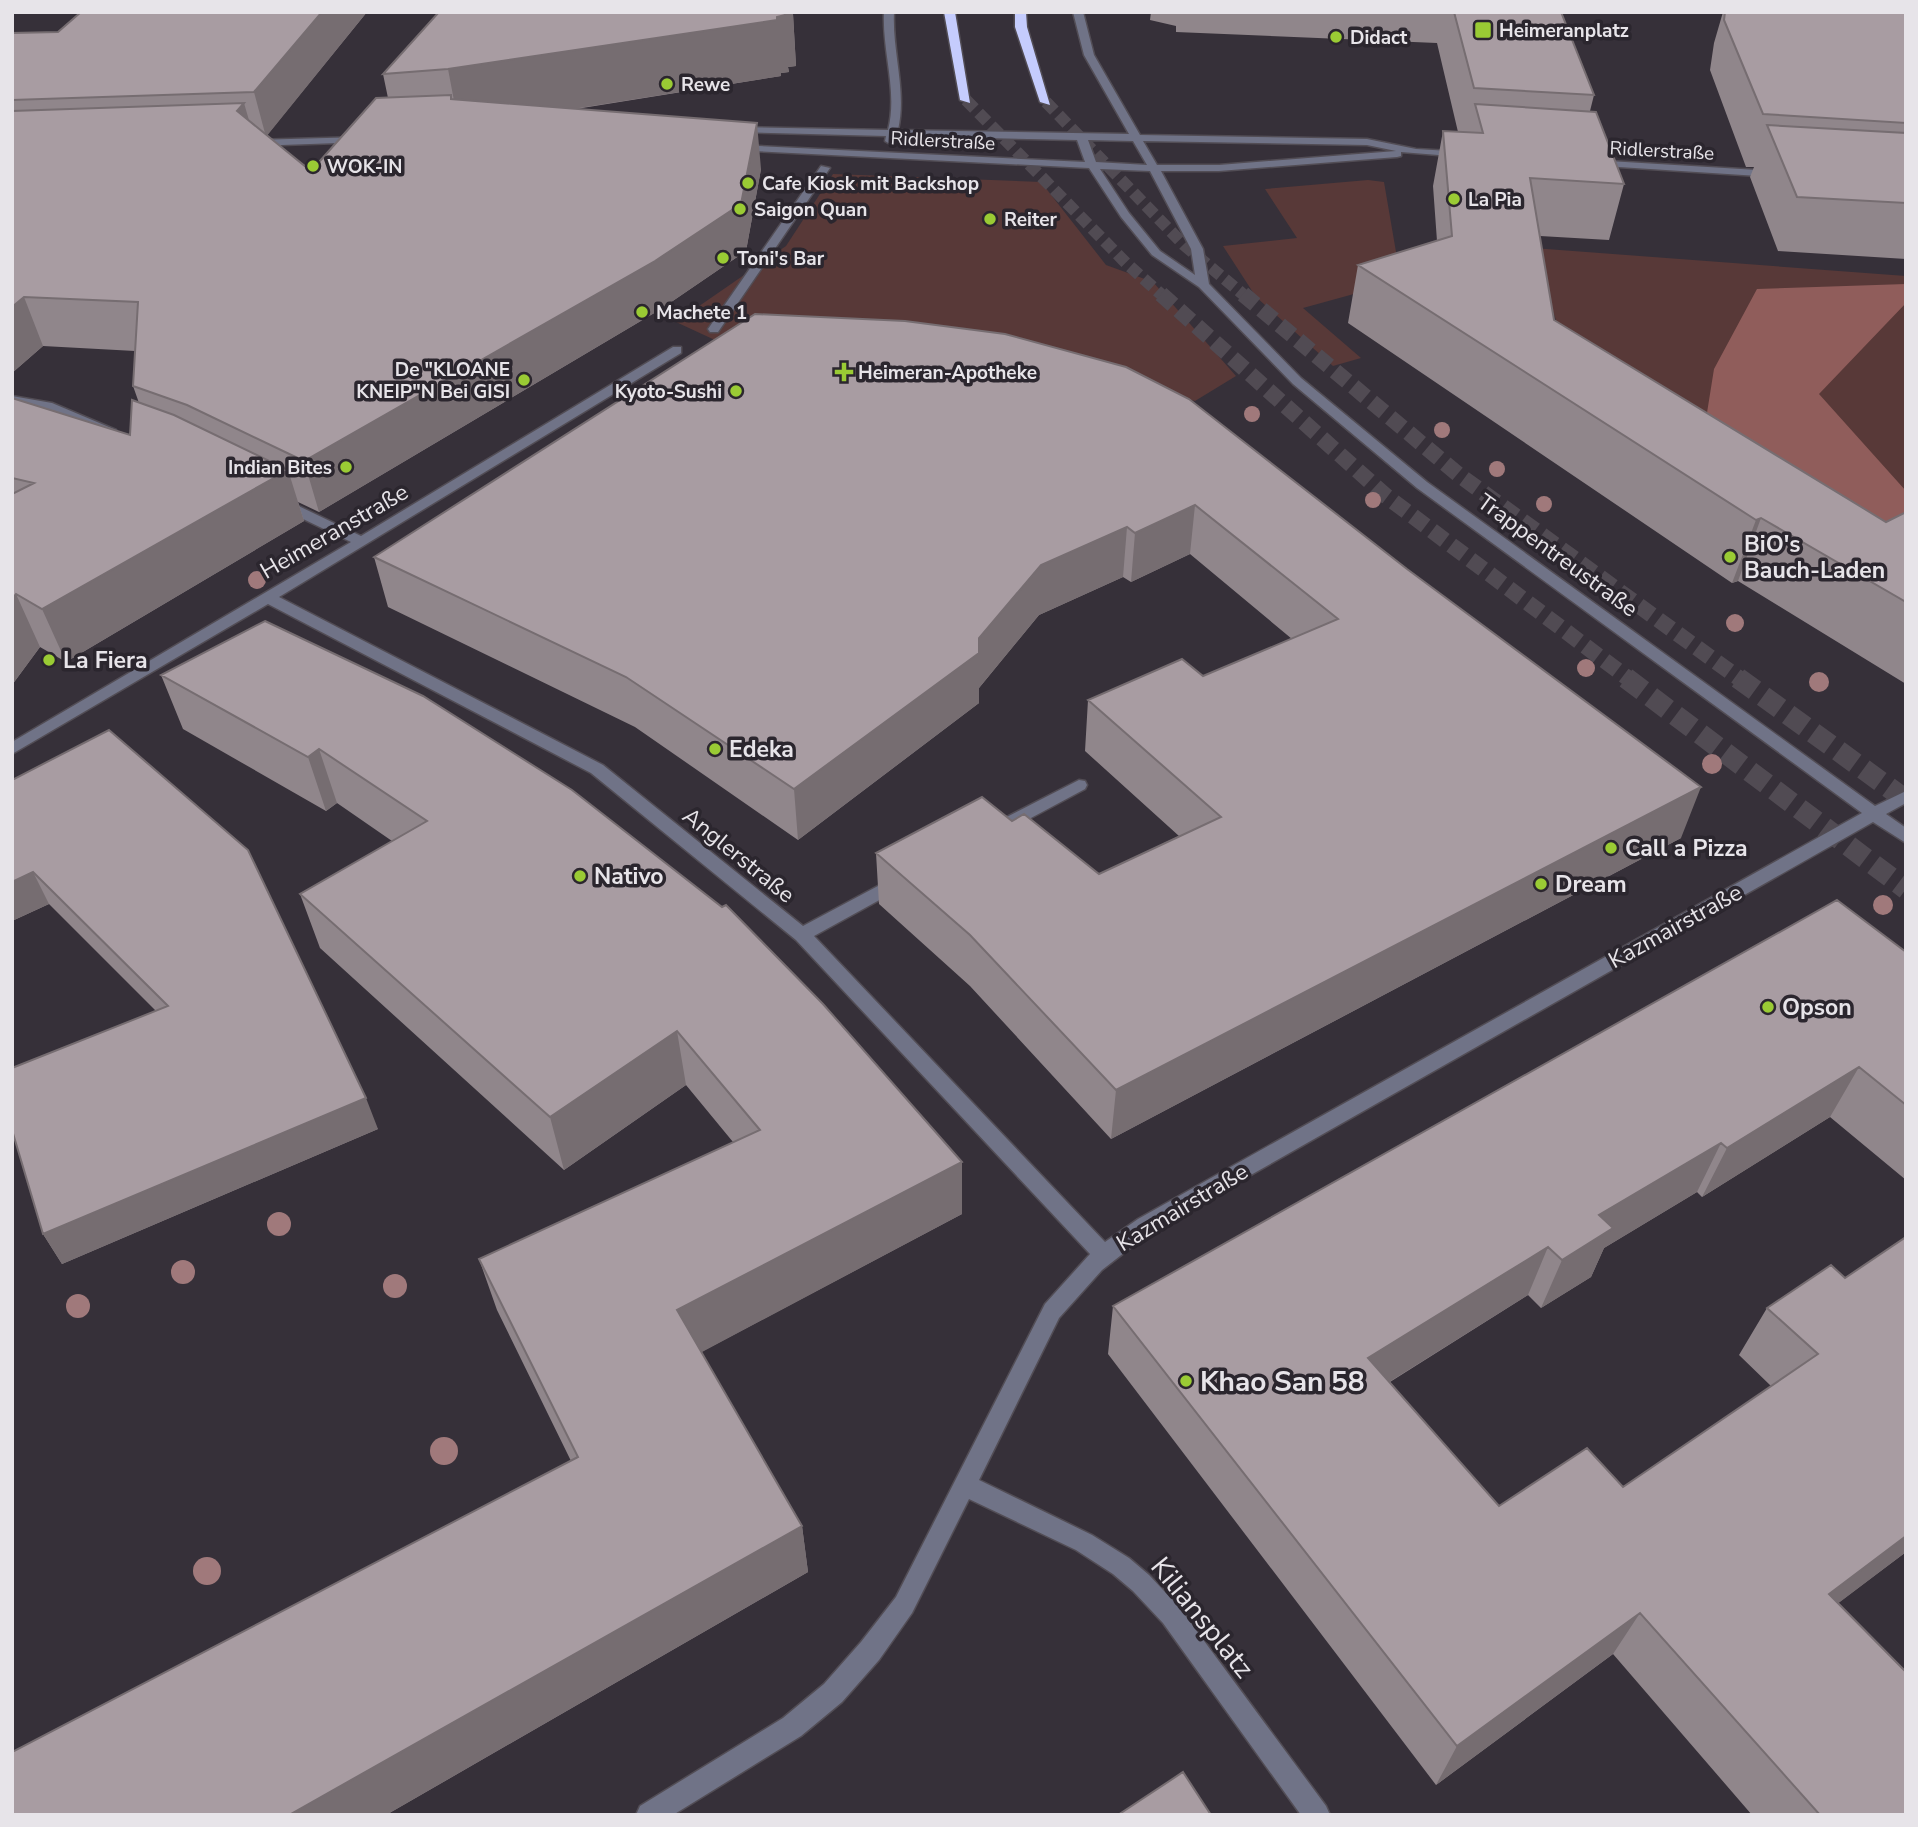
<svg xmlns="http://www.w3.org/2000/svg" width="1918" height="1827" viewBox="0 0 1918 1827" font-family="'Nunito Sans',sans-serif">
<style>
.green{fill:#583938}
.forest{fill:#905d5b}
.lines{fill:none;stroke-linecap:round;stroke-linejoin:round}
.highway-tunnel-far2{stroke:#514b53;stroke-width:12;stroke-dasharray:12 6;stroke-linecap:butt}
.highway-tunnel-far1{stroke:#514b53;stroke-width:16;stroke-dasharray:16 8;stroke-linecap:butt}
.highway-tunnel{stroke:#514b53;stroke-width:21;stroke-dasharray:21 10;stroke-linecap:butt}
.minor-casing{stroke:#524d55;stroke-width:3}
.highway-casing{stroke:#524d55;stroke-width:3}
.minor{fill:#707387;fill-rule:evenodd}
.highway{fill:#c5ccfd;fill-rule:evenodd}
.tree{fill:#a0797b}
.wall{fill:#90868b}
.shaded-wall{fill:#766d71}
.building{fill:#a89ca2;stroke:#766d71;stroke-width:2}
.poi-dot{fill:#9acb34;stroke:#2b262e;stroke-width:2.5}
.labels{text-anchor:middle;stroke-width:7;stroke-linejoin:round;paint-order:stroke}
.far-poi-label{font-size:19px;font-weight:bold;fill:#e7e4e9;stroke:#2b262e;text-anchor:start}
.far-street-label{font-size:19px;fill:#e7e4e9;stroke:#2b262e}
.street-label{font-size:23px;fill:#e7e4e9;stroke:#2b262e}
.poi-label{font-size:23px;font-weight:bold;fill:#e7e4e9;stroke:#2b262e;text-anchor:start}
.near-poi-label{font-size:28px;font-weight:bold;fill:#e7e4e9;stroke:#2b262e;text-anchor:start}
.near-street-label{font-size:28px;fill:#e7e4e9;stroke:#2b262e}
</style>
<rect width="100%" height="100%" fill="#363039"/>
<!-- green -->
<path class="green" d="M833 174 1041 182 1106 265 1153 282 1236 376 1195 401 1065 365 717 341 676 322 786 246Z
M1368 180 1384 182 1401 281 1303 308 1361 358 1333 366 1256 297 1223 246 1297 238 1265 189Z
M1533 248 1906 276V529L1561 336Z"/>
<!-- forest -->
<path class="forest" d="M1906 284V303L1819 394 1906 491V554L1702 444 1714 369 1757 289Z"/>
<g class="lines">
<!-- highway-tunnel-far2 -->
<path class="highway-tunnel-far2" d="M966 100 1126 263 1163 296
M1046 102 1184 245 1245 296"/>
<!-- highway-tunnel-far1 -->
<path class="highway-tunnel-far1" d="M1161 294 1386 496 1629 679
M1243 294 1459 475 1740 679"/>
<!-- highway-tunnel -->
<path class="highway-tunnel" d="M1626 678 1906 889
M1738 678 1906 800"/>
<!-- minor casing -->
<g class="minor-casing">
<path id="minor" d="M884 12H894C892 52 907 91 898 130L1129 134 1084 55 1073 12H1083L1094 55 1140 135 1367 139 1416 149 1467 152V156L1463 157 1401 152V156L1397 157 1219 171H1161L1203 249 1209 284 1301 378 1427 482 1875 806 1906 791V803L1886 814 1906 828V843L1873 822 1152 1231 1102 1270 1059 1318 979 1480 1092 1535 1129 1558 1149 1575 1179 1607 1326 1806 1330 1815H1301L1163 1623 1133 1591 1113 1574 1076 1550 969 1499 912 1613 879 1660 842 1702 801 1736 673 1815H636L640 1806 783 1718 824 1684 861 1642 896 1597 1045 1304 1090 1254 796 940 591 773 268 604 12 754V742L351 542 274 505V499H284L361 536 673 347H681V353L279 597 603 765 803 926 891 879H903L906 883 903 887 814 936 1105 1242 1138 1219 1862 813 1417 488 1293 384 1199 287 1152 255 1121 217 1089 168 733 150 732 148 737 145 1085 162 1077 140 896 136 894 143 890 144 885 141 886 136 732 132V128L736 127 888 130C898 91 882 52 884 12ZM1088 140 1133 141 1147 165 1096 162ZM1143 141 1367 145 1396 151 1219 165H1157ZM1100 169 1150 171 1191 249 1195 275 1160 251 1129 213Z
M362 137 367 140 366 142 254 146 249 143 254 140Z
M1592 160 1774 171 1779 174 1774 177 1588 165 1587 163Z
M821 166 830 168 718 332H710L708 329Z
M12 396 52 403 116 430 114 433H104L44 409 12 404Z
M1079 780 1085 781 1087 785 1085 789 999 835 993 837 985 831 987 827Z"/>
</g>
<!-- highway casing -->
<g class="highway-casing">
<path id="highway" d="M944 12H955L970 103 960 100Z
M1015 12H1026L1027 27 1050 105 1040 102 1015 27Z"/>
</g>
<!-- minor -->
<use href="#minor" class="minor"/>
<!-- highway -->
<use href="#highway" class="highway"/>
</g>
<!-- trees -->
<g class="tree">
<circle cx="1252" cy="414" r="8"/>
<circle cx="1442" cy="430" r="8"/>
<circle cx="1497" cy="469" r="8"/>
<circle cx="1373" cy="500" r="8"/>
<circle cx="1544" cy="504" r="8"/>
<circle cx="257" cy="580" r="9"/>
<circle cx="1735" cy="623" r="9"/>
<circle cx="1586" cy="668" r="9"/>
<circle cx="1819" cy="682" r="10"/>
<circle cx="1712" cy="764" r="10"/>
<circle cx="1883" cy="905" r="10"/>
<circle cx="279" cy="1224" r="12"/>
<circle cx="183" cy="1272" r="12"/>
<circle cx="395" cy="1286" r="12"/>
<circle cx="78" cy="1306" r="12"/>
<circle cx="444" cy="1451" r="14"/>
<circle cx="207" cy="1571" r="14"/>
</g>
<!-- wall -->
<path class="wall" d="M367 12 267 135 311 171 388 98 383 74 793 14 796 66 788 67 789 72 781 73V76L576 109 761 169 746 251 661 309 319 512 298 502 304 521 66 662 40 647 12 685V398L130 435 139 403 133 386 135 351 43 346 12 373V33L58 32Z
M1151 12H1561L1594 95 1590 111 1624 184 1609 240 1540 236 1554 320 1886 522 1906 512V684L1738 581 1732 583 1348 323 1358 265 1437 241 1433 186 1443 131 1458 132 1437 43 1176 32V26L1150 20Z
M1723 12H1906V259L1778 251 1750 177 1754 167H1746L1710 70 1714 43Z
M1005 334 1681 838 1111 1139 970 986 879 904 876 853 1012 821 1099 874 1179 836 1085 751 1088 700 1203 676 1292 639 1190 554 1131 582 1123 577 1039 615 979 688V703L798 840 635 727 388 607 374 557Z
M265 621 962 1162V1214L701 1352 802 1526 808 1572 386 1815H12L571 1461 497 1310 479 1259 733 1142 686 1085 564 1170 320 948 300 894 392 841 337 803 326 811 183 729 161 675Z
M12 780 378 1129 62 1264 43 1234 156 1011 49 904 12 921Z
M1906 952V1180L1830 1117 1702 1197 1697 1192 1604 1248 1591 1277 1541 1308 1528 1295 1390 1382 1499 1506 1623 1487 1771 1386 1739 1355 1767 1308 1845 1278 1906 1237V1552L1838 1603 1906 1815H1752L1613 1654 1436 1785 1108 1354 1113 1306Z"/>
<!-- shaded-wall -->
<path class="shaded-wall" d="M322 12H367L266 137 254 92Z
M784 12H794L793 14 796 66 788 67 789 72 781 73V76L459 127 448 69 777 17Z
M244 103 257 148 237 111Z
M757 123 761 169 746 251 661 309 319 512 304 461Z
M24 297 43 346 12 373V307Z
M288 470 304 521 66 662 42 609Z
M1195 505 1190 554 1131 582 1135 533Z
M1761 518 1738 581 1732 583 1756 520Z
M1127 527 1123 577 1039 615 979 688V703L798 840 794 789 1041 565Z
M16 594 40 647 12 685V599Z
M319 749 337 803 326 811 308 757Z
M1701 787 1681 838 1111 1139 1116 1090Z
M33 872 49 904 12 921V882Z
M677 1031 686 1085 564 1170 550 1117Z
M1859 1067 1830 1117 1702 1197 1727 1148Z
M366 1098 378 1129 62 1264 43 1234Z
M1721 1143 1697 1192 1604 1248 1591 1277 1541 1308 1562 1260 1599 1215Z
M962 1162V1214L687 1360 677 1310Z
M1548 1247 1528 1295 1354 1404 1368 1358Z
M802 1526 808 1572 386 1815H289Z
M1906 1536V1552L1795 1636 1829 1594Z
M1640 1613 1613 1654 1436 1785 1457 1746Z"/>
<!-- building -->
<path class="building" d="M81 12H322L254 92 12 100V33L58 32Z
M439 12H785V15L777 17V20L448 69 383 74Z
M1454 12H1561L1594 95 1474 88Z
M1725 12H1906V123L1763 114 1724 20Z
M451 95V99L757 123 741 204 655 261 304 461 187 405 133 386 138 302 24 297 12 307V111L244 103 237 111 311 171 376 98Z
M1475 104 1596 112 1624 184 1530 178 1554 320 1886 522 1906 512V602L1761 518 1756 520 1358 265 1452 236 1443 131 1483 133Z
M1767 125 1906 133V203L1797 197Z
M755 314 905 321 1005 334 1126 367 1189 399 1407 569 1701 787 1116 1090 970 935 876 853 982 797 1012 821 1024 814 1099 874 1221 817 1088 700 1182 659 1203 676 1338 619 1195 505 1135 533 1127 527 1041 565 979 638V653L794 789 626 677 374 557Z
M12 398 130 435 132 400 174 415 288 470 42 609 16 594 12 599V494L34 483 12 478Z
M265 621 423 696 572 790 722 907 726 905 823 1004 962 1162 677 1310 802 1526 289 1815H12V1752L578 1457 479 1259 760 1130 677 1031 550 1117 300 894 427 821 319 749 308 757 161 675Z
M109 730 248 850 366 1098 43 1234 12 1130V1068L168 1006 33 872 12 882V780Z
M1837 900 1906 952V1105L1859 1067 1727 1148 1721 1143 1599 1215 1613 1228 1562 1260 1548 1247 1368 1358 1499 1506 1587 1448 1623 1487 1818 1354 1767 1308 1831 1265 1845 1278 1906 1237V1536L1829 1594 1906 1672V1815H1820L1640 1613 1457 1746 1113 1306Z
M1183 1772 1211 1815H1118Z"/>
<!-- markers -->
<g class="poi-dot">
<rect x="1474" y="21" width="18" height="18" rx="3.5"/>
<circle cx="1336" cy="37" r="7"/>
<circle cx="667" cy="84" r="7"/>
<circle cx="313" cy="166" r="7"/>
<circle cx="748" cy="183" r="7"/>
<circle cx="1454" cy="199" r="7"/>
<circle cx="740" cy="209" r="7"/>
<circle cx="990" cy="219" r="7"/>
<circle cx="723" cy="258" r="7"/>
<circle cx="642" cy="312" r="7"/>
<path d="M840.5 361.5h7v7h7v7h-7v7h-7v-7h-7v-7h7z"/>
<circle cx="524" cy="380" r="7"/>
<circle cx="736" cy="391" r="7"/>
<circle cx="346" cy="467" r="7"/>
<circle cx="1730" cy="557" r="7"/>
<circle cx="49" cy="660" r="7"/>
<circle cx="715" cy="749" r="7"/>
<circle cx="1611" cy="848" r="7"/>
<circle cx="580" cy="876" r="7"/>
<circle cx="1541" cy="884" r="7"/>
<circle cx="1768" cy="1007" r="7"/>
<circle cx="1186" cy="1381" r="7"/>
</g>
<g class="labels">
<!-- far-poi labels -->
<g class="far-poi-label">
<text x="1499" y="37">Heimeranplatz</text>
<text x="1350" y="44">Didact</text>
<text x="681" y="91">Rewe</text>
<text x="327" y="173">WOK-IN</text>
<text x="762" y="190">Cafe Kiosk mit Backshop</text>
<text x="1468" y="206">La Pia</text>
<text x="754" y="216">Saigon Quan</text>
<text x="1004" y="226">Reiter</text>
<text x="737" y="265">Toni's Bar</text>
<text x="656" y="319">Machete 1</text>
<text x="510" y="376" text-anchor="end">De "KLOANE<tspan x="510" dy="22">KNEIP"N Bei GISI</tspan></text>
<text x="858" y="379">Heimeran-Apotheke</text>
<text x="722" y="398" text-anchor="end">Kyoto-Sushi</text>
<text x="332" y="474" text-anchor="end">Indian Bites</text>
</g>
<!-- far-street labels -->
<g class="far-street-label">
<text transform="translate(943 140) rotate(3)" y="7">Ridlerstraße</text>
<text transform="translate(1662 150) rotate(3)" y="7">Ridlerstraße</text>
</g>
<!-- street labels -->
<g class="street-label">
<text transform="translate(334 531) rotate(-30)" y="8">Heimeranstraße</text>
<text transform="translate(1558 555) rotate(36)" y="8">Trappentreustraße</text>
<text transform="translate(739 855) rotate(39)" y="8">Anglerstraße</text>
<text transform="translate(1675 926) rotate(-29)" y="8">Kazmairstraße</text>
<text transform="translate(1182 1207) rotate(-31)" y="8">Kazmairstraße</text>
</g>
<!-- poi labels -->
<g class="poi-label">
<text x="1744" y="552">BiO's<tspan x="1744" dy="26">Bauch-Laden</tspan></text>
<text x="63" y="668">La Fiera</text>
<text x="729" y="757">Edeka</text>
<text x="1625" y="856">Call a Pizza</text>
<text x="594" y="884">Nativo</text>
<text x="1555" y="892">Dream</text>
<text x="1782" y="1015">Opson</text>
</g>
<!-- near-poi labels -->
<g class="near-poi-label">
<text x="1200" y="1391">Khao San 58</text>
</g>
<!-- near-street labels -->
<g class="near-street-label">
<text transform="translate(1203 1617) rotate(51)" y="10">Kiliansplatz</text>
</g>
</g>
<!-- border -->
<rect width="1918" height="1827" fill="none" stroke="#e7e4e9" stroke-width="28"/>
</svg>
